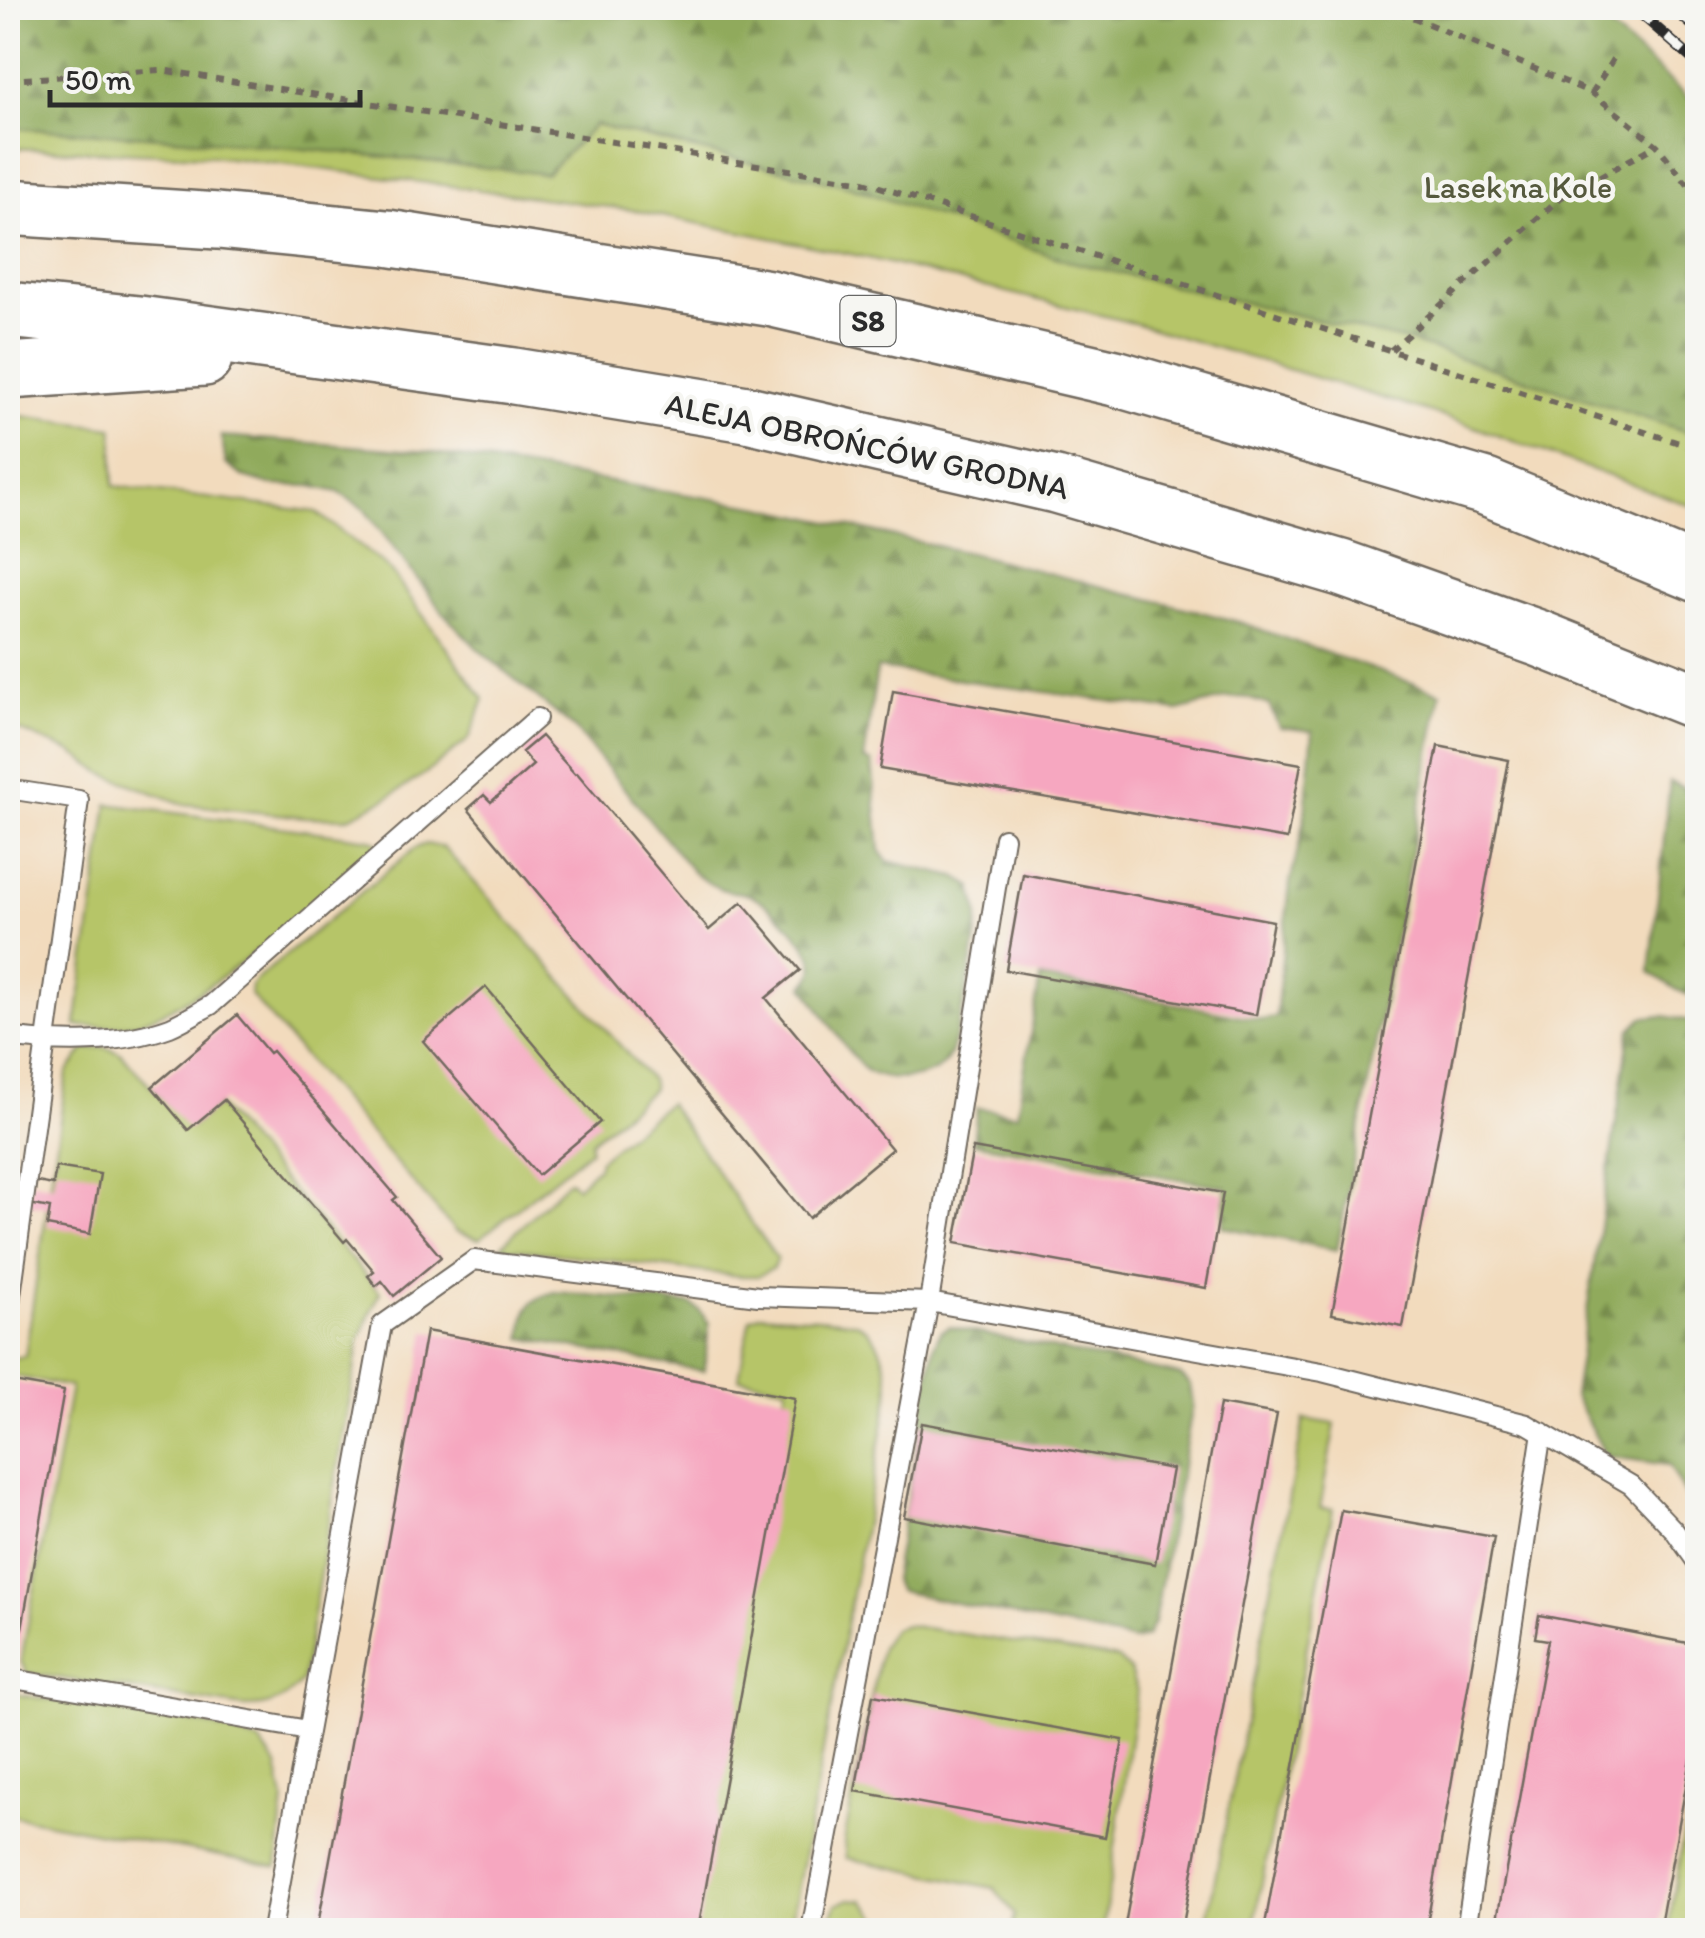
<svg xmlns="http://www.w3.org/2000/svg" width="1705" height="1938" viewBox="0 0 1705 1938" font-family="Itim,sans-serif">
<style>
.green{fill:#b6c567;stroke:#707849;stroke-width:2.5}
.forest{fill:url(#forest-firs);stroke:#5e6a44;stroke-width:2.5}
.building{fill:#f6a7c0}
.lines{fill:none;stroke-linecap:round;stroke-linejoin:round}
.service-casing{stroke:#71695e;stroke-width:22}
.motorway-casing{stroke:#71695e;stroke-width:60}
.path{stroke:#71695e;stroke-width:6;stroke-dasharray:8 8;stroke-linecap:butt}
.service{stroke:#fff;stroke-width:18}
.motorway{stroke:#fff;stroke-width:55}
.rail-casing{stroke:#2b2b2b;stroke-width:11}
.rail{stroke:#f6f6f2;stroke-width:8;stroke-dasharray:22;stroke-linecap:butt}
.labels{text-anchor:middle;stroke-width:9;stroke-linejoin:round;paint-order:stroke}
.shield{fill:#f6f6f2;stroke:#686867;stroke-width:2.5}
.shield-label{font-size:30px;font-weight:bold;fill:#2b2b2b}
.park-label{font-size:32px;fill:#55593d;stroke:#f6f6f2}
.street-label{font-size:32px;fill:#2b2b2b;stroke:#f6f6f2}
</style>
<defs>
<pattern id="forest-firs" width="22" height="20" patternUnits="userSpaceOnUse" patternTransform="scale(2.5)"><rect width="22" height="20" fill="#90aa5c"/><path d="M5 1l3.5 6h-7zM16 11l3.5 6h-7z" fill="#768b4c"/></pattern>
</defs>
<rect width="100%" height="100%" fill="#f6f6f2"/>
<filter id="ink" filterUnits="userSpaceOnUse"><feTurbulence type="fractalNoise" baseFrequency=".01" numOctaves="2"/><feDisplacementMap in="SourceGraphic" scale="20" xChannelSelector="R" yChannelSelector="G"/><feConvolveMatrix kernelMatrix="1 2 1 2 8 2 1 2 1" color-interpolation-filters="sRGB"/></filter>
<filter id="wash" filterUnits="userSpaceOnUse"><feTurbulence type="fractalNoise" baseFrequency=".0048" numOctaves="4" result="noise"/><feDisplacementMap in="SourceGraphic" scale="40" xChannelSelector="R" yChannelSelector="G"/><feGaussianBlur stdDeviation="2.25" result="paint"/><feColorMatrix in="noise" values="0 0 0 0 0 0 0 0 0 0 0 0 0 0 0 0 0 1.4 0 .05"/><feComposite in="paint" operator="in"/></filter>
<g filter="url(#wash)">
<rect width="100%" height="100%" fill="#f2dbbd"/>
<!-- green -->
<path class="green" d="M594 125 848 186 1068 261 1411 342 1697 435V508L1458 421 1314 377 1137 324 860 256 632 210 307 167 211 156 8 148V128C188 136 366 154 546 174Z
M21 416 113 428 114 486 316 512 389 569 484 699 469 739 426 773 384 800 347 818 305 817 183 804 104 774 70 751 8 726V417Z
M108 804 370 839 379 844C311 902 228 988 145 1020 123 1029 99 1026 76 1026Z
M426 844 443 847 651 1080 653 1089 591 1141 590 1150 479 1239 455 1231 250 994 251 986 256 980 415 848Z
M104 1047 120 1053 190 1128 218 1105 380 1292 360 1337 302 1681C285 1701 269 1708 243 1707L27 1673 21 1662 71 1387 8 1375V1359L25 1356 67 1073 84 1050Z
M668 1103C707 1154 740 1207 777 1259L773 1268 758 1276H739L500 1247 569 1180 576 1187 598 1167 600 1159Z
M761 1314C779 1316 845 1318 858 1324 881 1334 889 1372 889 1394L790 1930H688L787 1387 739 1378 750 1319Z
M1304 1419 1335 1424 1320 1508 1333 1509 1253 1930H1205Z
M906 1625 1118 1659 1130 1671 1137 1691 1103 1930H1012L1015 1914 994 1888 846 1858 844 1842 881 1647 893 1629Z
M8 1693 209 1725 260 1742 277 1766 284 1800 277 1867 8 1815Z
M1697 1749V1930H1668Z
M849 1899 863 1900 889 1930H827L836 1905Z"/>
<!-- forest -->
<path class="forest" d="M8 8H1588L1697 105V435L1411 342 1068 261 848 186 595 125 546 174C367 154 188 136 8 128Z
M221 436 429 452 762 507 973 554 1236 621 1441 693 1337 1250 1223 1227 1226 1187 973 1143 977 1108 1017 1114 1040 978 1262 1020 1276 1017 1290 883 1304 823 1313 731 1279 727 1269 705 1244 697 1226 698 1178 711 877 668 864 760 872 763 880 850 887 861 955 877 972 887C974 897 978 908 978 917 979 935 956 1047 947 1060 932 1081 889 1083 869 1072 853 1063 817 1004 804 986 807 982 811 978 813 973 820 949 770 905 751 895 743 892 736 893 728 891 714 888 704 880 693 872L575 729 478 649 445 615 364 509 338 492 311 486 270 485 244 477 226 464Z
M1670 782 1697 793V999L1677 990 1650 972Z
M1664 1016 1697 1022V1515L1669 1465 1606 1456 1574 1396 1630 1030 1643 1017Z
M555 1292 690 1304 699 1310 709 1324 704 1371 522 1338C526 1309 525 1300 555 1292Z
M950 1327 1180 1375 1190 1385 1193 1404 1154 1623 1146 1637 1134 1641 899 1591 893 1580 934 1347 940 1332Z"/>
<g id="blocks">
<!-- building -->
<path class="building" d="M893 691 1301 764 1287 839 880 769Z
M541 736 575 774 577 773 709 930 742 902 800 970 766 998 892 1149 809 1218 468 809 484 795 491 802 533 765 522 752Z
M1438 746 1509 760 1403 1327 1332 1314Z
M1023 874 1273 921 1256 1015 1006 970Z
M486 987 600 1122 538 1175 423 1041Z
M237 1015 269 1053 272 1051 397 1197 393 1200 441 1257 394 1296 382 1281 376 1286 368 1276 374 1271 347 1239 344 1242 224 1100 188 1130 152 1087Z
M973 1148 1223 1193 1206 1288 955 1243Z
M56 1167 100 1174 90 1234 47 1226 50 1208 29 1204 32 1181 53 1185Z
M426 1331 795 1398 698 1930H317Z
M8 1381 64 1391 16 1662 8 1661Z
M1220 1404 1277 1414 1182 1930H1124Z
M922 1423 1172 1469 1155 1564 904 1517Z
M1341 1510 1494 1537 1426 1930H1264Z
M1539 1615 1698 1645V1722L1659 1930H1495L1548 1640 1535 1638Z
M873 1695 1123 1740 1105 1837 855 1791Z"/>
</g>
</g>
<g filter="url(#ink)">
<use href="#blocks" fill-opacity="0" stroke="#71695e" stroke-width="2.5"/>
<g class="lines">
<!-- service casing -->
<g class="service-casing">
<path id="service" d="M8 789 79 800 8 1317
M8 1037C58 1044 121 1045 170 1027 184 1021 198 1012 211 1005L537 718
M8 1678 308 1730
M272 1930 382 1325 474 1260 758 1296 929 1302 1322 1372 1527 1424 1631 1485 1674 1530 1698 1564
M811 1930 929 1302 1004 838
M1466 1930 1542 1432"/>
</g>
<!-- motorway casing -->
<g class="motorway-casing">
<path id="motorway" d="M8 207 218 221 387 238 769 298 1115 378 1486 487 1698 574
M8 310 139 324 514 376 747 414 1056 485 1341 568 1538 638 1698 702
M8 371 204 358"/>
</g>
<!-- path -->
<path class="path" d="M1366 8 1407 15 1592 93 1657 145 1698 198
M8 80 161 70 864 182 1698 449
M1592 93 1616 54
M1391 350 1560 198 1657 145"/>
<!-- service -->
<use href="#service" class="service"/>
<!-- motorway -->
<use href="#motorway" class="motorway"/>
<!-- rail casing -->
<g class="rail-casing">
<path id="rail" d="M1634 8 1698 64
M1672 8 1698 30"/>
</g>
<!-- rail -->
<use href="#rail" class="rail"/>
</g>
</g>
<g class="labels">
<!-- shield labels -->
<rect class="shield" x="840.5" y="296" width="55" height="50" rx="8"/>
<g class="shield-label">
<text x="868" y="331">S8</text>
</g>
<!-- park labels -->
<g class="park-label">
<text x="1518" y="198">Lasek na Kole</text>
</g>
<!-- street labels -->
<g class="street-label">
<text transform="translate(867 446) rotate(12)" y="11">ALEJA OBROŃCÓW GRODNA</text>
</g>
</g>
<!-- margin -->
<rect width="1705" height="1938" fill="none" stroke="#f6f6f2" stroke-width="40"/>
<!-- scale -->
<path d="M50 90v15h310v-15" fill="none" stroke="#2b2b2b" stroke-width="5"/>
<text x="65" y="90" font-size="30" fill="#2b2b2b" stroke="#f6f6f2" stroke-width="8" paint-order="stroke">50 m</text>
</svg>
